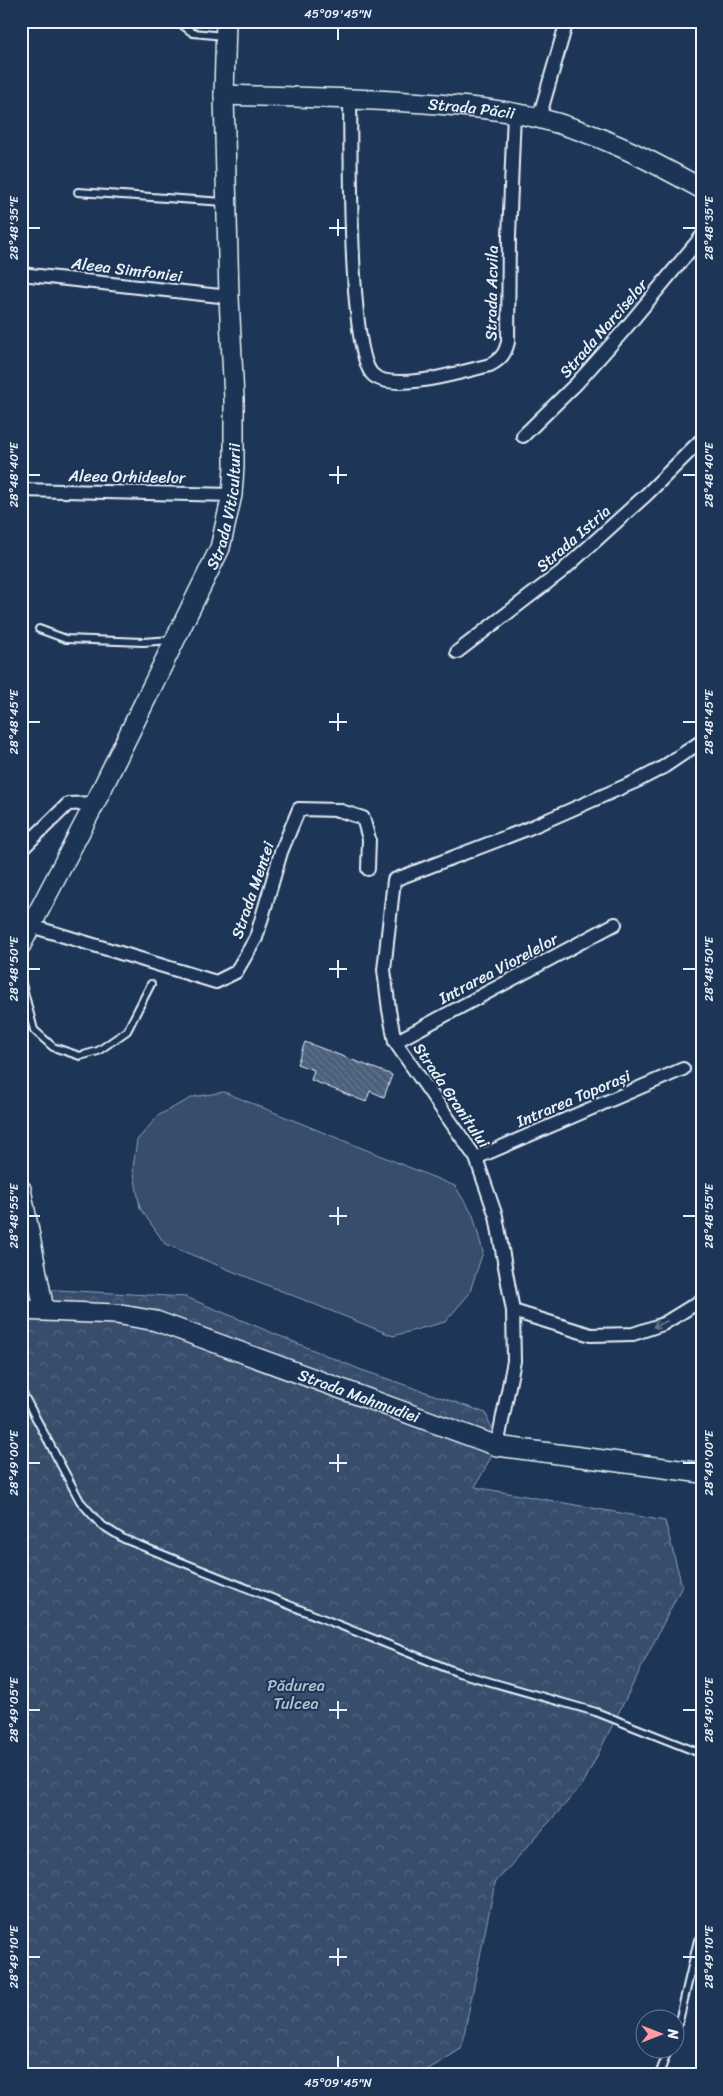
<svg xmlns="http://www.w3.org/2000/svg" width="723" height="2096" viewBox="0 0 723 2096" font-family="Sriracha,sans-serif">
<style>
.forest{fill:url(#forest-crowns);stroke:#909fb2}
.pitch{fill:#374d6c;stroke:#909fb2}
.building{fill:url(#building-back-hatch);stroke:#e8f1f8}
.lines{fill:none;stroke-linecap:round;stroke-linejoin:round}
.lane-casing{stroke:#e8f1f8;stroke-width:10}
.street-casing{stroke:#e8f1f8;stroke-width:16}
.secondary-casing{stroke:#e8f1f8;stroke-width:22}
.lane{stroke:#1d3557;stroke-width:6}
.street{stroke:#1d3557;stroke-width:12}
.secondary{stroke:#1d3557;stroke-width:19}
.oneway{stroke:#64778f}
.ticks{fill:none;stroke:#e8f1f8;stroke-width:2}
.labels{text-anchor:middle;stroke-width:4;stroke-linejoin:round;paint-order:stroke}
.street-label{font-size:16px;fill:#e8f1f8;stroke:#1d3557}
.park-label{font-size:16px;fill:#b3c0ce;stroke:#1d3557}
.neatline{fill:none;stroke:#e8f1f8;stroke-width:2}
.ticks-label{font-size:12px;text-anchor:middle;fill:#e8f1f8}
</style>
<defs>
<pattern id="forest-crowns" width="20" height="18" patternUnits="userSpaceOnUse" patternTransform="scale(1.25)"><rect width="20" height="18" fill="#374d6c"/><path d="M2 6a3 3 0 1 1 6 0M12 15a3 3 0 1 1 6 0" fill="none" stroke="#546782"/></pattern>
<pattern id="building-back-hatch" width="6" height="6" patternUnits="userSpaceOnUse" patternTransform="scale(1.25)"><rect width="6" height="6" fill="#495e7a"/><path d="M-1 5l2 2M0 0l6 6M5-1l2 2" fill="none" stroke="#63768e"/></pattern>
</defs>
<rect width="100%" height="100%" fill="#1d3557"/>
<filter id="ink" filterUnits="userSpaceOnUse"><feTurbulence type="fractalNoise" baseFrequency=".02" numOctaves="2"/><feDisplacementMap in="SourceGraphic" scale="10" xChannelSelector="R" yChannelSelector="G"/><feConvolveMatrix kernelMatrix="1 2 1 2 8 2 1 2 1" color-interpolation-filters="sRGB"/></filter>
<g filter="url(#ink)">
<!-- forest -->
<path class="forest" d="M21 1288 186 1297 359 1369 486 1413 497 1446 475 1487 665 1521 682 1586 583 1784 495 1883 461 2049 419 2075H21Z"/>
<!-- pitch -->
<path class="pitch" d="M224 1092 455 1186 473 1215 483 1252 469 1294 445 1322 393 1336 165 1244 140 1208 133 1168 137 1140 159 1115 193 1097Z"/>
<!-- building -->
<path class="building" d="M305 1042 392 1075 384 1097 370 1091 366 1102 311 1080 314 1070 297 1064Z"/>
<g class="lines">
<!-- lane casing -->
<g class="lane-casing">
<path id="lane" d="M177 21 193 33 224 36
M78 192 224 202
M39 629 66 639 143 642 171 640
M21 980 34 1030 53 1047 80 1056 98 1051 127 1031 151 984
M21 1390 80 1501 100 1524 124 1539 459 1673 596 1712 702 1754
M676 2030 680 2017 698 1940 702 1935
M659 2075 669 2048"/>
</g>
<!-- street casing -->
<g class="street-casing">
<path id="street" d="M350 99C351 144 348 347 372 374 391 394 465 371 490 365 501 359 505 354 508 342L509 236 514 113
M539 118 567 21
M21 274 229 297
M523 436 577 383 625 329 702 236
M21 490 232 495
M457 652 561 572 647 494 702 439
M21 850 68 804 95 803
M31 926 216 982 236 972 256 938 281 852 299 809 338 810 363 818 369 839 368 869
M395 1042 615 924
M476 1158 683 1069
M21 1264 36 1259
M513 1311 591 1335 633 1334 663 1324 702 1300
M497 1446 514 1361 513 1311 496 1216 476 1158 395 1042 389 1010 384 970 394 880 527 829 639 780 662 768 702 741"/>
</g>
<!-- secondary casing -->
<g class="secondary-casing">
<g id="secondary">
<path id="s1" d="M224 95C295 97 366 98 437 104 471 107 505 110 538 118 597 132 650 160 702 189"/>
<path id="s2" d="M21 945 95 803 220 548 232 495 234 467V399L229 297 224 95 226 21"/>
<path d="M21 1189 44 1310"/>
<path id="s3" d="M21 1310 116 1314 156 1321 497 1446 702 1473"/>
</g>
</g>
<!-- lane -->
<use href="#lane" class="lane"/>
<!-- street -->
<use href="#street" class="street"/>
<!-- secondary -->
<use href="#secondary" class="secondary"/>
</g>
<!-- one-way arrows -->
<defs><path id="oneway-shaft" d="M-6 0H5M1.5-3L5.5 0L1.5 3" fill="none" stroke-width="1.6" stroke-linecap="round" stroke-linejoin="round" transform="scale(1.25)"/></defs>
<use class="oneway" href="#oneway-shaft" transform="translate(660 1324) rotate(157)"/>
</g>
<!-- ticks -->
<path class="ticks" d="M338 28V40M338 219V236M28 228H40M329 228H347M683 228H696M338 466V484M28 475H40M329 475H347M683 475H696M338 713V731M28 722H40M329 722H347M683 722H696M338 960V978M28 969H40M329 969H347M683 969H696M338 1207V1225M28 1216H40M329 1216H347M683 1216H696M338 1454V1472M28 1463H40M329 1463H347M683 1463H696M338 1701V1719M28 1710H40M329 1710H347M683 1710H696M338 1948V1966M28 1957H40M329 1957H347M683 1957H696M338 2056V2068"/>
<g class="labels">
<!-- street labels -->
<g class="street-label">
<text dy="6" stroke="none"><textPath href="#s1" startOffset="248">Strada Păcii</textPath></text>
<text transform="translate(127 269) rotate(7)" y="6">Aleea Simfoniei</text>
<text transform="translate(491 293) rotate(-89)" y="6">Strada Acvila</text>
<text transform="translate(603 328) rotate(-49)" y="6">Strada Narciselor</text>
<text transform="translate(127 476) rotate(1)" y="6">Aleea Orhideelor</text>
<text dy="6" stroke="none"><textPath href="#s2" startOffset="486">Strada Viticulturii</textPath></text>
<text transform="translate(573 538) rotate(-41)" y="6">Strada Istria</text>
<text transform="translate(252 890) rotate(-71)" y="6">Strada Mentei</text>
<text transform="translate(498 968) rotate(-28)" y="6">Intrarea Viorelelor</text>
<text transform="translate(452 1095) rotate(56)" y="6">Strada Granitului</text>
<text transform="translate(573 1098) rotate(-23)" y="6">Intrarea Toporași</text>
<text dy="6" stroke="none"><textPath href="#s3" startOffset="352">Strada Mahmudiei</textPath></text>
</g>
<!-- park labels -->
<g class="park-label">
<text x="296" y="1691">Pădurea<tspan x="296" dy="18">Tulcea</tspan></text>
</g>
</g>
<!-- margin -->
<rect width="723" height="2096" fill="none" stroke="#1d3557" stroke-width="55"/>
<!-- north arrow -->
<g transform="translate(660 2034) rotate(90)"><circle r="24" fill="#1d3557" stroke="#6e8097"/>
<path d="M0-4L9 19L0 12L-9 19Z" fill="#ff9aa2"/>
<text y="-8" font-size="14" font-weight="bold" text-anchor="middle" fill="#e8f1f8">N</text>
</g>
<rect x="28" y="28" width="668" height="2040" class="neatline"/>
<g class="ticks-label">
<text x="338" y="18">45°09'45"N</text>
<text transform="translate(14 228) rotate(-90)" y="4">28°48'35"E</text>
<text transform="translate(709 228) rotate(-90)" y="4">28°48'35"E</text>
<text transform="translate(14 475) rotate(-90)" y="4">28°48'40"E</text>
<text transform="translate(709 475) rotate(-90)" y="4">28°48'40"E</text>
<text transform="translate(709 722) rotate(-90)" y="4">28°48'45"E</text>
<text transform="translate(14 722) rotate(-90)" y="4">28°48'45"E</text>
<text transform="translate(709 969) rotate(-90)" y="4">28°48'50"E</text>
<text transform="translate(14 969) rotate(-90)" y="4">28°48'50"E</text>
<text transform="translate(709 1216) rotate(-90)" y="4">28°48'55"E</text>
<text transform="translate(14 1216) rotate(-90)" y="4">28°48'55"E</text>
<text transform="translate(709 1463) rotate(-90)" y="4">28°49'00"E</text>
<text transform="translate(14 1463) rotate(-90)" y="4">28°49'00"E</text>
<text transform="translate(14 1710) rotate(-90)" y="4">28°49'05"E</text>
<text transform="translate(709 1710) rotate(-90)" y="4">28°49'05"E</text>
<text transform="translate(14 1957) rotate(-90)" y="4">28°49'10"E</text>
<text transform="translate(709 1957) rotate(-90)" y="4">28°49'10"E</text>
<text x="338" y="2087">45°09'45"N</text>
</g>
</svg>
